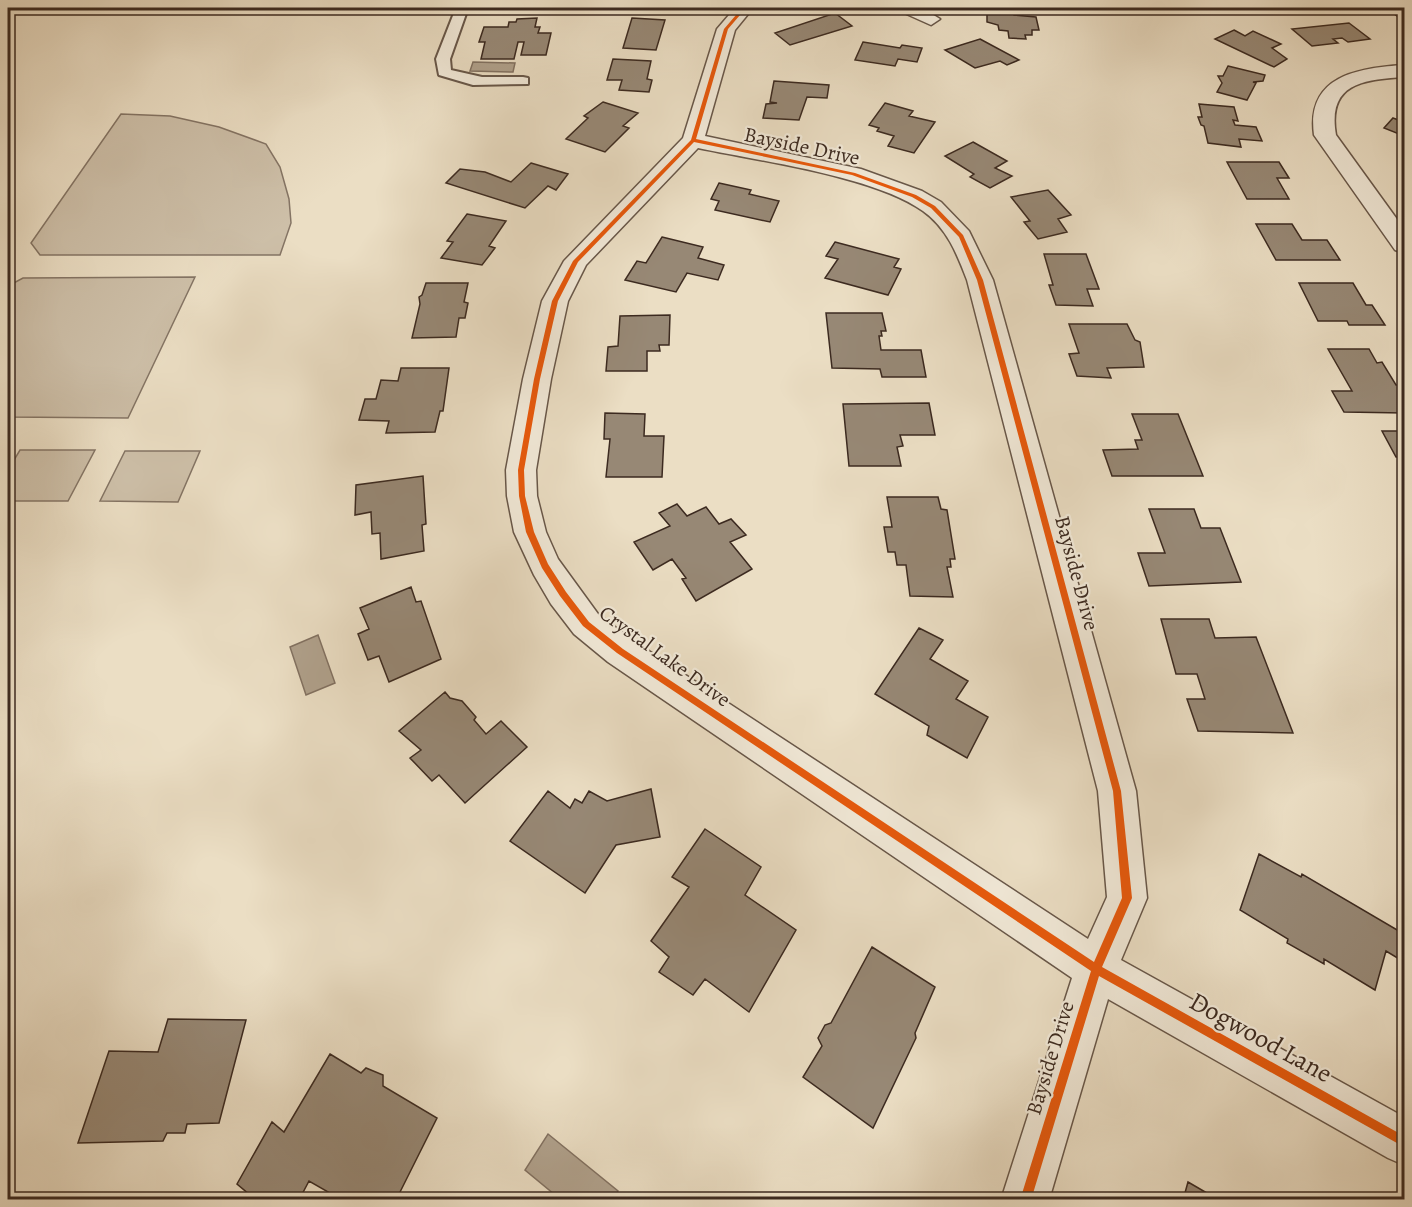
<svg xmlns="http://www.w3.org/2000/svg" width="1412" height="1207" viewBox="0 0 1412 1207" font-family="Alegreya,serif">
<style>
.green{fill:#cdbfa8;stroke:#847464;stroke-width:1.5}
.water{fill:#b0a18c;stroke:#827161;stroke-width:1.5}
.building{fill:#978875;stroke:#3c2a20;stroke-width:1.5}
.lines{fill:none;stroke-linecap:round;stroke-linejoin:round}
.service-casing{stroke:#685749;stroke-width:4}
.minor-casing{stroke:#685749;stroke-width:3}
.service{fill:#f2ead9;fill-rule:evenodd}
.minor{fill:#f2ead9;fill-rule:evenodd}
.cycleway-casing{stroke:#f2ead9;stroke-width:3}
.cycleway{fill:#e8590c;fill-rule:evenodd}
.labels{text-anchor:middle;stroke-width:4.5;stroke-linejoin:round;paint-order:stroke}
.street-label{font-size:21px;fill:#3c2a20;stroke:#f2ead9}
.near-street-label{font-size:26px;fill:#3c2a20;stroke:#f2ead9}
</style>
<rect width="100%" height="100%" fill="#ebdec4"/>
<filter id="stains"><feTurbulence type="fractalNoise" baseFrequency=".00333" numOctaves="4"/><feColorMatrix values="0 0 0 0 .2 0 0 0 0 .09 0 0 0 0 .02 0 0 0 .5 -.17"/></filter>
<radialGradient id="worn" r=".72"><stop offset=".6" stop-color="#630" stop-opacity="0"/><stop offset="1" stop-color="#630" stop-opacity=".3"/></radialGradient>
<!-- green -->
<path class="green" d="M121 114 170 116 219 127 266 144 280 167 289 199 291 223 280 255H40L31 243Z
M195 277 128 418 8 417V286L23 278Z
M20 450H95L68 501H8V470Z
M125 451H200L178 502 100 501Z"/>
<!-- water -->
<path class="water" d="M473 62 515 63 513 72 470 71Z
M318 635 335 683 306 695 290 647Z
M548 1134 618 1191 614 1199H560L525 1170Z"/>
<!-- building -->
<path class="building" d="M987 8H1013L1014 15 1036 17 1039 30H1032V35H1025L1026 39 1009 38 1008 31 999 30 998 25 987 22Z
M1386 8H1404V21Z
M835 13 852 26 790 45 775 33Z
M537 18 535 27H540L538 33H551L546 55H521L524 42H518L514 59H481L485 42H479L484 27H508L509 22H516L517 19Z
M632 18 665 20 656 50 623 48Z
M1349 23 1370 39 1348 42 1342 38 1333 39 1338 43 1312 46 1292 29Z
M1234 30 1245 36 1253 31 1281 44 1272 48 1287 59 1274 67 1215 39Z
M980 39 1019 60 1007 65 1000 61 975 68 945 50Z
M863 42 900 48 902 45 922 48 917 62 898 59 895 66 855 60Z
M613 59 651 61 647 79 652 80 649 92 619 90 622 80H607Z
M1228 66 1265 75 1263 81 1253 82 1256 83 1247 100 1217 92 1222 83 1218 76H1223Z
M774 81 829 85 827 98 807 97 799 120 763 118 766 104 777 103 770 102Z
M603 102 638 113 623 126 629 128 605 152 566 139 588 118 584 116Z
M885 103 913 111 909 116 935 122 914 153 888 146 894 136 877 131 879 128 869 125Z
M1199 104 1234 107 1238 121 1233 120 1235 125 1256 127 1262 141 1239 139 1241 147 1208 143 1204 126 1201 125 1198 117H1202Z
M1393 118 1404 122V136L1384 128Z
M973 142 1007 161 995 168 1012 176 990 188 970 177 974 174 945 156Z
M1227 162H1279L1289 178H1277L1289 199H1247Z
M531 163 568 174 556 190 548 186 525 208 446 183 460 169 485 172 511 182Z
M719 183 751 190 749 194 779 201 770 222 715 210 719 201 711 199Z
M1048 190 1071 215 1058 219 1067 232 1038 239 1024 222 1030 221 1011 197Z
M467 214 506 221 489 246 495 248 482 265 441 258 453 242 447 241Z
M1256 224H1292L1302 240H1327L1340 260H1276Z
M662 237 703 247 698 258 724 265 718 280 687 273 676 292 625 280 637 261 646 263Z
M835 242 899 259 894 267 901 269 888 295 825 278 838 259 826 256Z
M1044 254H1086L1099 289H1087L1093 306 1056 305 1049 285H1053Z
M426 283H468L464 302 468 303 465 318H459L456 337 412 338 420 304 419 297 422 295Z
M1299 283H1353L1366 305H1372L1385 325H1349L1347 321H1318Z
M826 313H882L886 331H881L882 336H879L881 350H921L926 377H882L880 369 832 368Z
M670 315 669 345H659L660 351H647V371H606L608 347 618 346 620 316Z
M1069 324H1127L1135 340 1140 342 1144 367 1107 368 1111 378 1077 376 1069 354 1079 353Z
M1328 349H1369L1377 363 1382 362 1396 385H1404V413L1344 412 1332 391H1352Z
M401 368H449L443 411H440L435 432 386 433 389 421 359 420 365 399H376L381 380 398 381Z
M929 403 935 435H900L903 446 897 447 901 466H849L843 404Z
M605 413 645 414 644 436H664L662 477H606L610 439H604Z
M1132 414H1178L1203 476H1112L1103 450 1138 449 1135 440H1142Z
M1382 431H1404V464L1400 457H1396Z
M423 476 426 524 422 525 424 551 381 559 380 533 372 534 371 512 355 515 356 485Z
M887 497H938L941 509 947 510 955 559H950L951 567H947L953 597 910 596 906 565H897L895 552H888L884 527H892Z
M677 504 687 516 706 507 719 524 731 519 746 535 730 542 752 569 696 601 682 579 686 578 672 559 653 570 634 542 670 526 659 513Z
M1149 509H1194L1201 528H1220L1241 582 1149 586 1138 553H1165Z
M411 587 416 602 421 601 441 659 389 682 379 656 368 660 358 634 369 629 360 608Z
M1161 619H1209L1215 638 1256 637 1293 733 1198 731 1187 699H1205L1197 674H1176Z
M919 628 943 640 930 659 968 681 956 699 988 717 967 758 927 735 929 726 875 694Z
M445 692 450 698 462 701 476 717 474 720 486 734 501 721 527 747 465 803 439 775 432 781 410 758 421 750 399 731Z
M651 789 660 837 616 845 585 893 510 841 548 791 570 808 575 799 582 803 589 791 607 801Z
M705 829 761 867 745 895 796 930 749 1012 705 979 693 995 659 972 669 957 651 941 689 887 672 877Z
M1259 854 1301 877 1302 874 1404 934V962L1386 951 1375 990 1324 959V964L1287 943 1288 939 1240 910Z
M872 947 935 987 915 1033 916 1038 873 1128 803 1077 822 1046 818 1038 825 1025 831 1023Z
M168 1019 246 1020 219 1123 187 1124 185 1133H167L163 1141 78 1143 109 1051 158 1052Z
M330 1054 361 1073 366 1068 383 1075V1086L437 1118 396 1200H336L337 1197 309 1181 299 1200H256L237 1184 272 1122 284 1132Z
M1188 1182 1219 1200H1183Z"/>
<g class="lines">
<!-- service casing -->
<g class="service-casing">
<path id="service" d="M456 8H468L450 59 451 70 482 77H523L528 78V84L473 85 439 75 436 59Z"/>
</g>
<!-- minor casing -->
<g class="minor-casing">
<path id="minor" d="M735 8H753L735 30 705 136 861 169 922 191 941 202 969 231 993 280 1136 791 1147 898 1121 960 1404 1117V1165L1388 1158 1108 999 1049 1200H1001L1072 978 608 662 574 634 551 604 534 575 514 532 507 496 506 470 523 379 542 301 564 261 683 138 717 29ZM698 148C759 161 874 176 923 211 947 228 957 254 967 280L1098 791 1107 897 1088 939 632 640 598 614 558 559 546 532 537 496 536 470 551 379 568 301 586 265Z
M900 8H922L940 19 931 25 902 12Z
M1404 65V77C1363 80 1327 83 1336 135L1404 229V253L1395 250 1314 135C1306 76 1357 68 1404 65Z"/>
</g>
<!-- service -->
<use href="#service" class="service"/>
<!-- minor -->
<use href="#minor" class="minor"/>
<!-- cycleway casing -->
<g class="cycleway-casing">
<path id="cycleway" d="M742 8H746L728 29 696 139 855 173 916 195 935 206 963 235 983 280 1121 791 1132 898 1102 967 1404 1136V1147L1099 976 1031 1200H1020L1091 971 617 653 583 626 560 596 542 568 526 532 519 496 518 470 534 379 552 301 573 261 691 140 724 29ZM694 142 852 175 912 197 931 208 959 237 977 280 1113 791 1122 898 1094 962 623 649 589 622 566 592 548 564 534 532 525 496 524 470 540 379 558 301 578 262Z"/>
</g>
<!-- cycleway -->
<use href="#cycleway" class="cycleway"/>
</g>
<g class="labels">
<!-- street labels -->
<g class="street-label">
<text transform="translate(802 146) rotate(12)" y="7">Bayside Drive</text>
<text transform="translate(1077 573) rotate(75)" y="7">Bayside Drive</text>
<text transform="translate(665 656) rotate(36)" y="7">Crystal Lake Drive</text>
<text transform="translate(1050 1058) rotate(-73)" y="7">Bayside Drive</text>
</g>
<!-- near-street labels -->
<g class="near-street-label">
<text transform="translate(1261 1037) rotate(29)" y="9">Dogwood Lane</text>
</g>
</g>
<!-- margin -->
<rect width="1412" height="1207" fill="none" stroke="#ebdec4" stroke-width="30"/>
<rect x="9" y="9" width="1394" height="1189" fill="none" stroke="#3c2a20" stroke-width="3"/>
<rect x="15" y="15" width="1382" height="1177" fill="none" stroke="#3c2a20" stroke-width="1.5"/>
<rect width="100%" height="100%" filter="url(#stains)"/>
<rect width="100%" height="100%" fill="url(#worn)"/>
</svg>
